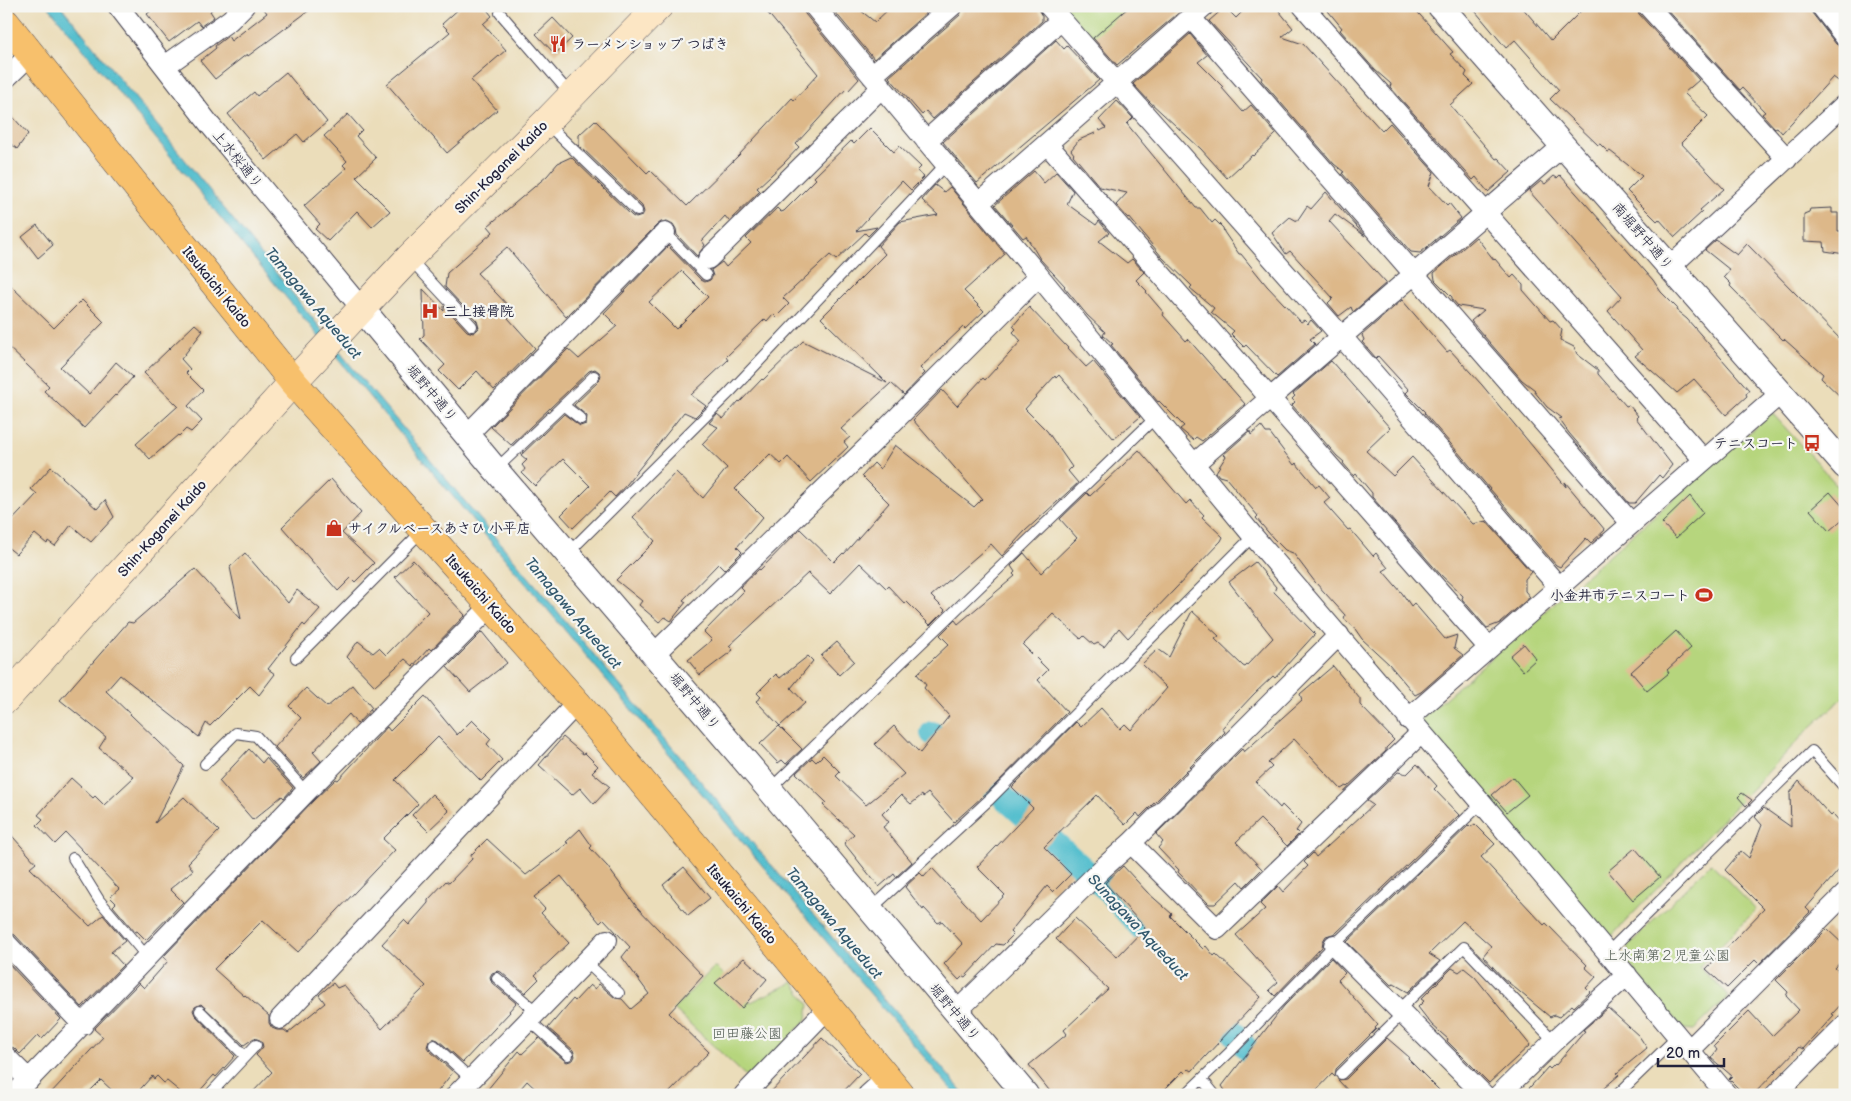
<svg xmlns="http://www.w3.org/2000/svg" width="1851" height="1101" viewBox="0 0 1851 1101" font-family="'Balsamiq Sans','Klee One',sans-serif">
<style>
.green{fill:#b6d57d;stroke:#6c7c5c}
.water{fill:#52becd;stroke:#3a7084}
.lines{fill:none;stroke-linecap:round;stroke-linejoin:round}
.canal{stroke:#52becd;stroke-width:24}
.building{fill:#ddb889;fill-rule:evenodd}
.service-casing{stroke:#403e4e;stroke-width:12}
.minor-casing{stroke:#403e4e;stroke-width:22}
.tertiary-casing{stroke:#403e4e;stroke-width:27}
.secondary-casing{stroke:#403e4e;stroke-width:29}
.primary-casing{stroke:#403e4e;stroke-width:29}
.path{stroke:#403e4e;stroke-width:3;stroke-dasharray:4 4;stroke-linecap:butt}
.service{stroke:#fff;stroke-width:10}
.minor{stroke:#fff;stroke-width:20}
.tertiary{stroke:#fff;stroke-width:25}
.secondary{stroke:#fce6c4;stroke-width:28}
.primary{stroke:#f7c06c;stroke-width:28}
.labels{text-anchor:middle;stroke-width:4.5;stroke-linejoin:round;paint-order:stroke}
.poi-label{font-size:14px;font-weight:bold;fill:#22223b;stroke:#f6f6f2;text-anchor:start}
.street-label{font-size:14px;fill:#22223b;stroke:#f6f6f2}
.park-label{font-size:14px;fill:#4e584f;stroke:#f6f6f2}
.water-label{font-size:15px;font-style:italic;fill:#33596e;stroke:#f6f6f2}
</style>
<rect width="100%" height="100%" fill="#f6f6f2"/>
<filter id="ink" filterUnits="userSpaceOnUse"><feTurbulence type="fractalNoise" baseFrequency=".02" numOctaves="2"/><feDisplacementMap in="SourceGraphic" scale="10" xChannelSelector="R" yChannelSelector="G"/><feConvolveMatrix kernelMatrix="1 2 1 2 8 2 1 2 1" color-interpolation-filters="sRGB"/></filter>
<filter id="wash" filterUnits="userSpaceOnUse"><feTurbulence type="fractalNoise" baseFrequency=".0096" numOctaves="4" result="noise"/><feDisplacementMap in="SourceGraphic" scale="20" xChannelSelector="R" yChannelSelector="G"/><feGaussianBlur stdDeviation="1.12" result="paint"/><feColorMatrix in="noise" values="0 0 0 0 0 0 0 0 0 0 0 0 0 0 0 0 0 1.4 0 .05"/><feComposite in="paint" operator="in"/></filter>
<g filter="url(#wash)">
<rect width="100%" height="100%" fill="#ebddba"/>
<!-- green -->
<path class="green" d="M1062 6H1130L1094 40Z
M1772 413 1845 494V696L1810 728 1606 942 1419 721Z
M1711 863 1756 910 1699 967 1729 996 1694 1030 1683 1029 1627 962 1628 946Z
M715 966 751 1002 793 982 809 1005 807 1019 749 1079 674 1009Z"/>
<!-- water -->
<path class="water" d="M48 6H61L356 372 965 1095H956L738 837 264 271Z"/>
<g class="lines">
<!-- canal -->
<path class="canal" d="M932 733 1105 888 1165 954
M1211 1005 1269 1076"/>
</g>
<g id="blocks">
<!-- building -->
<path class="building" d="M157 6H216L210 11 214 17 201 26 197 21 169 42 147 14Z
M262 6H315L248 56 247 54 215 79 200 61 216 48 215 46 228 36 231 41 267 13Z
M462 6H484L492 16 483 24 506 50 471 80 497 110 447 153 387 84 450 32 442 24Z
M762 6H802L805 14 859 79 848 91 846 89 796 144 799 147 785 162 757 188 760 191 729 221 725 216 702 241 705 245 697 256 677 235 676 229 673 224 667 221 661 222 657 225 566 317 507 247 477 273 514 312 508 318 535 348 494 390 477 371 458 390 439 371 445 365 420 339 424 335 423 289 444 311V306L467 331 473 333 476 331 479 328 477 321 445 287 447 273 493 232 488 226 547 176 558 163 571 157 632 216 636 218 642 216 644 212 642 206 579 145V135L595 120 647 173 650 170 687 206 739 155 792 98 794 100 818 74Z
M830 6H855L875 22 892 6H934L874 59Z
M964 6H1036L1042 16V21L933 119 926 111 922 115 889 77 960 15Z
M1130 6H1179L1182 10 1117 65 1093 38Z
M1248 6H1275L1293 28 1282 37 1303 44 1382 131 1390 123 1434 172 1429 186 1447 205 1449 203 1461 218 1420 253 1411 252 1342 173 1344 172 1334 164 1261 80 1262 78 1209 21 1225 7 1236 18Z
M1324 6H1412L1453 52 1450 54 1467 72 1465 76 1473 84 1450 105 1496 159 1498 158 1511 172 1488 192 1476 177 1473 180 1390 87 1391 84 1375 70 1340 30 1342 28Z
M1471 6H1521L1551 41 1586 6H1636L1639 14 1699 80 1684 93 1708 116 1681 143 1724 189 1700 210 1702 212 1675 237 1659 219 1657 221 1627 191 1642 176 1610 151 1608 152 1600 144 1598 145 1550 99 1559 90 1515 40 1506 48Z
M1664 6H1809L1812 13 1836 44 1845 49V86L1833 77 1782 133 1777 127 1775 128 1762 114 1765 112 1742 88 1740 90Z
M1836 6H1845V17Z
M553 18 572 38 555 54 536 34Z
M1190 34 1207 55 1198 62 1223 87 1222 88 1243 112 1251 105 1276 134 1253 156 1252 155 1227 178 1201 149 1150 102 1133 84Z
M1056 40 1064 49 1067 46 1099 80 977 183 943 142Z
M286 72 327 122 304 142 297 134 266 160 228 114 254 92 257 96Z
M1117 101 1133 118 1127 124 1196 208H1200L1212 223 1215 220 1223 228 1224 232 1239 254H1241L1267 286 1301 322 1304 320 1308 324 1311 320 1321 331 1310 339 1315 344 1277 377 1246 345 1244 347 1231 334 1234 331 1211 312 1214 308 1190 288 1192 286 1162 257 1129 217 1128 218 1116 205 1127 193 1100 187 1073 155 1074 154 1071 150 1079 140 1095 133 1099 129 1100 131 1106 128 1099 120Z
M6 109 28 134 17 149 6 140Z
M348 114 362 130 356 136 376 158 356 177 390 211 372 227 357 211 328 241 315 229 320 224 304 206 346 168 343 165 347 161 324 136Z
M870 128 894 152 899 146 921 167 917 171 924 177 911 190 902 181 856 231 877 227 868 236 865 233 836 260 830 255 783 298 789 304 776 317 773 314 767 321 765 319 726 357 728 360 691 395 706 406 695 417 684 412 627 484 615 497 610 492 573 528 561 515 590 486 563 459 535 486 522 473 525 469 522 465 527 460 521 455 564 414 580 426 586 424 587 416 574 405 599 381 601 375 599 372 595 369 589 371 511 445 491 427 568 349 579 359 617 326 604 313 668 246 701 280 705 282 710 280 713 276 711 270 722 262 726 267 751 243 746 238 777 208 781 212 784 211 816 179 814 177 851 141 854 144ZM682 271 708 297 676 329 649 302Z
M1034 171 1044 183 1056 172 1073 191 1067 204 1096 225 1099 221 1109 233 1099 241 1127 263 1132 259 1144 272 1136 280 1147 291 1146 292 1164 313 1163 315 1186 341 1188 339 1245 404 1202 441 1196 437 1193 440 1180 429 1184 426 1159 401 1158 402 1111 345 1113 344 1103 335 1105 332 1087 315 1064 287 1065 286 1040 259 1026 236 1023 238 995 205Z
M1560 175 1609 230 1653 280 1661 292 1677 308 1676 310 1687 319 1749 390 1746 394 1747 396 1726 415 1694 379 1677 393 1635 356 1642 350 1608 311 1622 296 1529 191 1541 181 1545 184 1554 176 1557 178Z
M935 185 944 192 950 187 1005 254 964 291 984 311 965 329 963 327 920 368 925 373 904 395 891 383 841 429 850 437 844 442 848 447 811 482 788 457 781 464 770 454 735 489 763 517 737 547 742 552 724 570 718 564 683 600 686 602 671 621 665 617 659 622 639 605 642 601 616 580 655 541 633 517 676 472 703 498 727 468 702 444 718 427 709 423 717 414 723 419 739 401 740 402 762 379 763 380 803 341 887 383 821 318 885 254 878 246 900 222 938 215 922 200Z
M1326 192 1365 236 1335 214 1329 221 1386 283 1353 312 1351 307 1339 316 1328 303 1333 298 1290 251 1286 254 1272 233 1290 217 1297 221 1307 206 1311 209Z
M1832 208V213H1838V231H1845V254L1825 251 1824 242 1804 241V214L1809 212 1810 209Z
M37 225 53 245 38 258 22 237Z
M1476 237 1494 260 1495 259 1511 278 1514 275 1523 285V290L1550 321 1553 320 1562 330 1560 340 1574 347 1577 354 1598 370V374L1626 406 1629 405 1638 416 1636 418 1672 465 1662 478 1659 475 1635 503H1629L1569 433 1559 419 1562 418 1547 407 1534 391 1535 390 1522 380 1471 321 1484 310 1458 306 1452 299V297L1435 280 1434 273Z
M1716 240 1737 255 1747 244 1845 344V401L1821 378 1823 374 1784 339 1783 340 1730 286 1731 284 1724 277 1730 270 1705 250Z
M6 281 54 328 82 300 104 322 60 367 89 394 116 362 133 377 116 396 115 395 84 428 44 391 49 386 6 345Z
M1402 300 1447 352 1450 350 1482 385 1566 487 1565 482 1605 530 1591 543 1586 538 1560 567 1556 565 1424 413 1425 412 1406 393 1409 390 1378 356 1376 358 1362 342 1364 340 1362 335Z
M1029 307 1086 367 1093 361 1140 417 1114 439 1059 375 1056 378 1055 376 1025 409 1047 431 1072 467 1068 471 1078 483 1025 531 1002 556 991 544 931 596 945 610 930 625 907 602 905 604 888 586 886 588 860 563 830 594 808 573 729 646 733 650 700 675 688 660 712 640 704 632 744 591 740 587 759 569 760 570 800 529 834 562 843 553 844 554 889 503 862 476 874 463 880 469 895 445 974 507 982 499 913 420 942 390 957 406 983 378 985 380 1021 341 1013 332 1016 329 1013 326Z
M195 324 203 331 181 359 190 369 186 373 203 390 188 406 202 421 191 432 186 429 179 436 178 435 150 459 136 444 178 406 144 373Z
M1331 361 1390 428 1366 451 1393 476 1412 457 1473 524 1486 521 1531 572 1525 579V591L1530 597 1500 623 1487 628 1462 599 1463 596 1440 574 1372 497V493L1356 474 1354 476 1343 463 1344 462 1337 456 1292 405 1295 402 1292 399 1295 396 1293 394Z
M1261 426 1266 433H1270L1294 465 1296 463 1316 487 1319 485 1330 498 1324 503 1348 530 1350 529 1373 556 1376 553 1388 568 1383 571 1402 593 1411 606 1414 603 1445 639 1457 635 1454 648 1463 655 1421 692 1415 695 1389 664 1362 639 1353 626 1344 619 1345 615 1315 582 1293 553 1285 550 1273 538 1256 518 1258 516 1226 478 1219 476 1216 472 1226 456 1223 455 1250 431 1251 435Z
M1139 450 1186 504 1190 500 1204 515 1202 517 1223 537 1221 541 1128 638 1119 628 1104 647 1098 643 1094 645 1084 636 1081 639 1053 614 1023 645 1048 670 1038 680 1067 712 992 788 954 822 928 793 923 797 922 795 911 804 901 795 882 814 889 822 883 827 912 862 896 877 894 874 879 887 844 843 854 834 823 805 826 802 796 773 812 758 816 762 823 755 840 772 836 776 866 805 904 774 875 744 894 726 920 753 949 716 924 688 926 685 917 674 949 644 940 635 955 620 958 624 1015 576 1013 574 1015 572 1011 566 1024 553 1041 573 1077 538 1060 519 1087 493 1090 496Z
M51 467 97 509 105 500 114 517 91 542 71 525 55 546 48 541 47 544 35 534 16 554 6 546V527L37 494 31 489Z
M331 479 361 513 342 533 374 563 355 582 351 578 338 591 282 527Z
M1830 492 1845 509V517L1829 531 1810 510Z
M1690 496 1703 513 1676 538 1662 523Z
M245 553 288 603 297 590 320 609 305 626 303 624 268 669 275 674 259 695 250 686 210 726 206 723 199 737 120 675 106 691 184 766 155 823 184 797 219 831 188 863 193 870 170 889 183 902 146 940 137 931 135 932 113 906 116 903 110 897 119 889 66 833 55 844 37 825 43 819 38 815 71 778 93 798 95 796 104 805 134 777 99 748 106 737 60 700 128 622 133 623 195 569 241 619 230 567Z
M413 560 465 615 431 650 429 648 413 666 405 659 375 686 347 657 358 641 373 653 379 648 386 655 428 612 395 577Z
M1255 562 1276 587 1274 592 1315 634 1275 678 1273 676 1254 694 1222 728 1225 732 1140 817 1137 813 1125 825 1097 795 1044 847 1071 874 1053 892 1047 886 1010 932 1013 935 1003 945 996 944 965 977 963 976 959 980 944 964 963 944 942 921 938 923 924 908 923 910 905 887 920 873 924 877 932 868 981 920 1005 895 977 867 1033 808 1012 787 1076 722 1081 727 1101 708 1120 729 1125 724 1131 730 1167 688 1142 664 1158 649 1169 657 1192 611 1219 636 1215 639 1243 666 1245 667 1273 638 1229 582Z
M1676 631 1691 648 1667 670 1669 673 1647 691 1631 672Z
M482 632 507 663 470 692 447 667Z
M837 642 854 661 839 675 821 656Z
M1524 644 1536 659 1523 671 1510 656Z
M808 656 813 661 791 688 805 703 780 726 756 701 761 697 757 693 776 674 780 678Z
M1333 666 1360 699V705L1394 740 1386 748V751L1347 787 1346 786 1341 789 1294 739 1268 763 1272 767 1256 782 1280 808 1282 805 1301 824 1296 831 1299 834 1287 846 1260 819 1236 842 1262 869 1244 887 1239 881 1215 904H1209L1178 872 1179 870 1158 848 1163 842 1156 834 1242 749 1244 752 1302 700 1300 694Z
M353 685 372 708 357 724 349 714 313 752 321 761 303 778 275 747 301 718 289 706 306 688 327 707Z
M425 696 457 735 472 720 491 739 487 744 502 760 481 781 438 737 395 780 418 804 383 839 395 850 298 952 263 920 214 969 244 996 245 995 269 1016V1023L272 1028 277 1030H284L288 1033 325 1003 319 995 333 983 337 988 344 985 382 1029 426 986 382 944 404 920 409 925 428 903V900L446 881 449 883 472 859 471 855 487 839 526 875 568 843 566 842 580 829 592 846 590 848 607 866 637 907 703 976 669 1013 709 1052 667 1095H542L527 1081 515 1095H483L519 1051 522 1054 539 1038 564 1060 567 1062 573 1060 575 1056 573 1050 548 1028 573 999 575 1001 590 985 595 989 599 984 615 998 622 999 631 1009 649 994 622 957 630 947 604 919 600 923 561 876 534 897 545 909 541 913 569 943 535 975 539 979 525 993 501 972 498 971 492 973 490 977 492 983 516 1003 509 1011 510 1012 463 1062 438 1040 432 1038 429 1041 427 1047 429 1050 453 1072 435 1095H250L272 1072 256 1055 263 1047 262 1043 260 1040 254 1038 244 1045 201 1004 195 1007 193 1010 195 1015 235 1056 216 1077 214 1075 196 1095H184L167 1081 164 1083 157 1076 154 1079 152 1076 135 1095H117L101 1080 86 1095H49L103 1037 94 1029 139 983 144 988 168 961 163 957 314 800 336 779 338 780 387 727 390 731Z
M779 726 802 749 786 764 782 760 778 763 760 744Z
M563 737 583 754 585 753 598 766 592 772 610 787 594 804 580 788 572 795 539 765Z
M249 749 262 763 266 758 293 788 284 798 282 796 253 820 219 781Z
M1417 764 1437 786 1434 789 1459 815 1336 933 1326 936 1323 941 1322 947 1275 996 1269 990 1278 982 1236 935 1265 909 1260 904 1278 886 1283 892 1308 866 1304 862 1313 853 1316 857 1373 805 1367 801 1398 772 1407 774Z
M1513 777 1528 795 1507 812 1492 795Z
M1799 781 1831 816 1833 814 1845 827V863L1806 908 1810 912 1759 964 1755 960 1727 988 1706 969 1764 909 1725 870 1741 851 1749 858 1762 825 1755 817 1764 808 1791 827 1790 793Z
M1742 793 1752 800 1746 806 1738 797Z
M432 794 449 811 428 831 412 815Z
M1475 824 1495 844 1481 857 1544 925 1546 923 1587 965 1585 967 1596 977 1586 988 1590 992 1574 1007 1572 1005 1559 1017 1554 1015 1550 1017 1503 978 1483 956 1491 946 1463 921 1429 954 1440 961 1408 992 1394 984 1391 985 1347 942 1469 825 1471 827Z
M6 829 36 863 30 868 90 926 103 915 125 941 111 952 123 965 82 1007 15 935 6 931Z
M1635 848 1660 877 1633 900 1608 871Z
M1123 866 1147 892 1172 914 1170 916 1203 949 1206 946 1214 956 1216 954 1261 997 1192 1071 1189 1069 1185 1073 1183 1071 1159 1095H1053L1029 1065 1067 1034 1064 1030 1108 989 1056 939 1075 918 1117 957 1145 928 1105 883Z
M684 867 710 898 688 916 663 885Z
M1827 929 1845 946V957L1835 968 1845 977V1000L1832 1014 1834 1015 1803 1049 1799 1047 1753 1095H1745L1729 1079 1732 1076 1711 1058 1717 1050 1714 1046 1749 1011 1772 1036 1799 1010 1786 996 1788 992 1776 980Z
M744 958 767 979 742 1008 715 983Z
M1331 958 1345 973 1338 980 1378 1025 1375 1028 1376 1029 1336 1069 1335 1077 1332 1074 1312 1095H1228L1222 1086 1284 1006Z
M6 961 61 1019 42 1039 38 1035 20 1054 14 1048 6 1045Z
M1452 968 1459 972 1464 968 1475 977 1530 1045 1489 1083 1447 1041 1448 1039 1432 1025 1418 1007 1424 1001 1421 999Z
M1608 1008 1639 1036 1647 1048 1617 1073 1619 1075 1596 1095H1523L1548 1067 1550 1069 1555 1064 1556 1065 1585 1031 1583 1030Z
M822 1038 860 1074 840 1095H768Z
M1387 1038 1409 1057 1408 1059 1444 1095H1352L1338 1080 1346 1079Z"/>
</g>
</g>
<g filter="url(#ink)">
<use href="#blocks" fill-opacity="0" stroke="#403e4e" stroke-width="1"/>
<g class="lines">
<!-- service casing -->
<g class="service-casing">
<path id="service" d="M500 13 571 95
M546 123 637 211
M665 233 706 275
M410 259 472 326
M563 405 581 419
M496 469 594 376
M568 553 730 392 946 164
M296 658 423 530
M205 764 236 733 256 736 306 792
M770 789 1155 418
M73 858 99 900 148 958
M871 909 990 799 1253 536
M1608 952 1812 751 1845 788
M586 962 619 993
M497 978 537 1012
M1399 1010 1464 947 1554 1041
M200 1011 245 1056
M529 1020 568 1055
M434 1045 471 1079
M1341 1074 1402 1014
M1202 1079 1215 1095
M209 1095 256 1045
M1185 1095 1230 1052 1334 945 1482 803
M1617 1095 1678 1036"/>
</g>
<!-- minor casing -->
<g class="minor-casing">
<path id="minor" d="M118 6 210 125 362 309
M814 6 1039 276 1253 536 1482 803 1727 1095
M1049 6 1342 337 1559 587
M1303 6 1704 460
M1648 6 1787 159
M1821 6 1845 37
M1191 18 1631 523
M165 66 230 20 244 6
M872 76 952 6
M6 78 31 54
M926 141 1061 20
M1047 144 1489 648
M979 203 1204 6
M708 259 882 87
M1670 267 1845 104
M467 435 665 233
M1194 464 1564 145
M654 654 872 443 1039 276
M1408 719 1781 393
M1131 843 1217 929 1421 733
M6 943 83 1025
M1334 945 1484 1095
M955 1013 1103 868 1131 843 1339 635
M280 1019 577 703
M1689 1050 1845 894
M6 1057 29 1080
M14 1095 306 792 491 606
M456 1095 607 940
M744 1095 828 1008
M868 1095 887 1078
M1499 1095 1554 1041 1627 975
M1775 1095 1845 1025"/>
</g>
<!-- tertiary casing -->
<g class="tertiary-casing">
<path id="tertiary" d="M1440 6 1845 466
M362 309 495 469 770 790 1026 1095"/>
</g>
<!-- secondary casing -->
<g class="secondary-casing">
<path id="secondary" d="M6 699 293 382 409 258 546 122 659 6"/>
</g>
<!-- primary casing -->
<g class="primary-casing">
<path id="primary" d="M6 23 293 382 577 703 901 1095"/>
</g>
<!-- path -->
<path class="path" d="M1079 10 1086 6"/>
<!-- service -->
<use href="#service" class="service"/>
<!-- minor -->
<use href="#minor" class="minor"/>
<!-- tertiary -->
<use href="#tertiary" class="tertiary"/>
<!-- secondary -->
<use href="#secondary" class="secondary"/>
<!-- primary -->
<use href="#primary" class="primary"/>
</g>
</g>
<!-- icons -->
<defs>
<g id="restaurant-bare" transform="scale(1.35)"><path d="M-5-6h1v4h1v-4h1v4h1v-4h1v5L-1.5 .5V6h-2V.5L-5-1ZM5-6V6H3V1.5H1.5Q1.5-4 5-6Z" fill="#c8321e" stroke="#f6f6f2" stroke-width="2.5" paint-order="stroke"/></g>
<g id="hospital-bare" transform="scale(1.35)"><path d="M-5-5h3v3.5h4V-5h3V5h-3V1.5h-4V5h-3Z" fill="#c8321e" stroke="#f6f6f2" stroke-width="2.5" paint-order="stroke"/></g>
<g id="bus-bare" transform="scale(1.35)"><path d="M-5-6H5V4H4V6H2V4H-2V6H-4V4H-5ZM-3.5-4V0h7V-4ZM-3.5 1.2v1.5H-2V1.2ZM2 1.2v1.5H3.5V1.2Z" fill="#c8321e" stroke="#f6f6f2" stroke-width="2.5" paint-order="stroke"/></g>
<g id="shop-bare" transform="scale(1.35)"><path d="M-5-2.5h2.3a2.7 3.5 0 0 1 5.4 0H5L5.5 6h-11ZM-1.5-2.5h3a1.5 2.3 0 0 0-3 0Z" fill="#c8321e" stroke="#f6f6f2" stroke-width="2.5" paint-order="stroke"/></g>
<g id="stadium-bare" transform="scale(1.35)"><path d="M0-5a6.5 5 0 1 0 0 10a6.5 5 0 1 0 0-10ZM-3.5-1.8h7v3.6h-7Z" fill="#c8321e" stroke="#f6f6f2" stroke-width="2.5" paint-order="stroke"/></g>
</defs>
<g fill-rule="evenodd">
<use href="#restaurant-bare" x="558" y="44"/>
<use href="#hospital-bare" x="430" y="311"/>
<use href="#bus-bare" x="1812" y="443"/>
<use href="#shop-bare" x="334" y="528"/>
<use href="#stadium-bare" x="1704" y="595"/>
</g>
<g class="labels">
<!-- poi labels -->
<g class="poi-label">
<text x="572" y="49">ラーメンショップ つばき</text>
<text x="444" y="316">三上接骨院</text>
<text x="1798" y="448" text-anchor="end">テニスコート</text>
<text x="348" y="533">サイクルベースあさひ 小平店</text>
<text x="1690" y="600" text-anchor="end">小金井市テニスコート</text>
</g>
<!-- street labels -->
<g class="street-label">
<text transform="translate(238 159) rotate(51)" y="5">上水桜通り</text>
<text transform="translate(501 167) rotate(-45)" y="5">Shin-Koganei Kaido</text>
<text transform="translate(1643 236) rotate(49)" y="5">南堀野中通り</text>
<text transform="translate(217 287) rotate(51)" y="5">Itsukaichi Kaido</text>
<text transform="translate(432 393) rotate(50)" y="5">堀野中通り</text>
<text transform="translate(162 528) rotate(-48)" y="5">Shin-Koganei Kaido</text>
<text transform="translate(481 594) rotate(49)" y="5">Itsukaichi Kaido</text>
<text transform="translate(695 701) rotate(50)" y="5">堀野中通り</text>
<text transform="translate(742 904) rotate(50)" y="5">Itsukaichi Kaido</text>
<text transform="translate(955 1012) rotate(50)" y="5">堀野中通り</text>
</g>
<!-- park labels -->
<g class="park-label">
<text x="1667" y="960">上水南第２児童公園</text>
<text x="747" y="1038">回田藤公園</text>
</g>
<!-- water labels -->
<g class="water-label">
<text transform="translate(313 303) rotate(50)" y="5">Tamagawa Aqueduct</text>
<text transform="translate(573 613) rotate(50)" y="5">Tamagawa Aqueduct</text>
<text transform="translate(834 923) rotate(50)" y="5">Tamagawa Aqueduct</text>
<text transform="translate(1138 927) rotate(47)" y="5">Sunagawa Aqueduct</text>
</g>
</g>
<!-- margin -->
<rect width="1851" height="1101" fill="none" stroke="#f6f6f2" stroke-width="25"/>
<!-- scale -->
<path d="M1658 1058v8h66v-8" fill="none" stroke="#22223b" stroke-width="2.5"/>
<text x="1666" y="1058" font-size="15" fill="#22223b" stroke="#f6f6f2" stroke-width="4" paint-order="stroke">20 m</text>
</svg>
